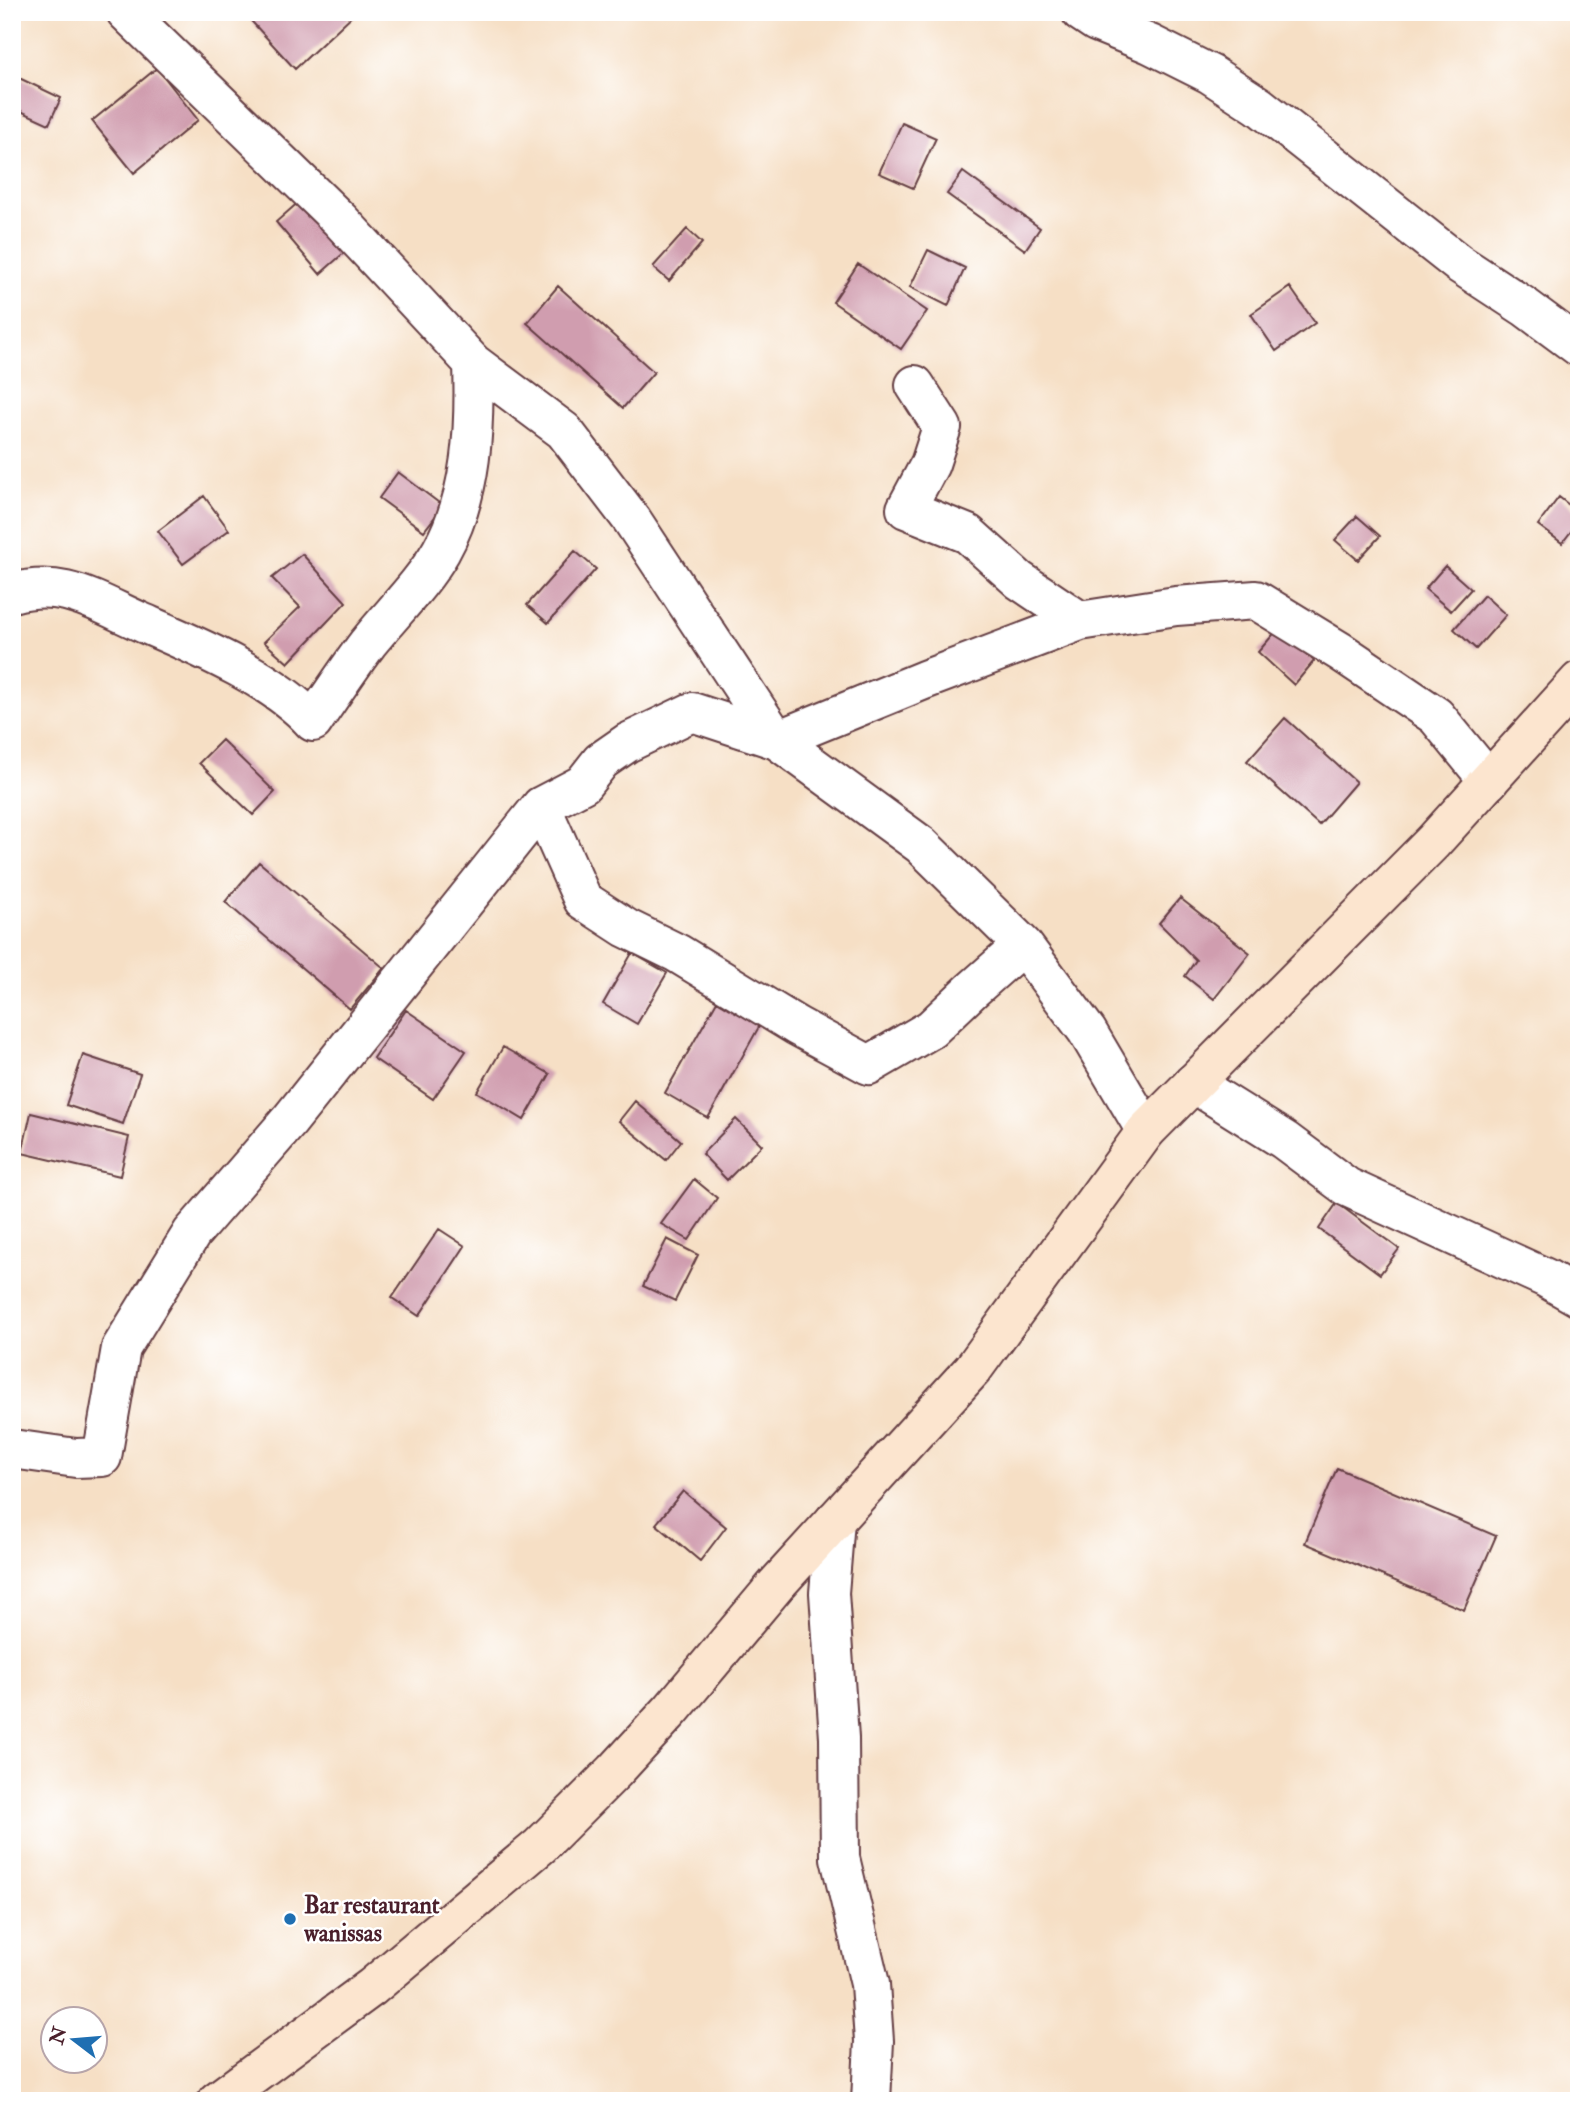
<svg xmlns="http://www.w3.org/2000/svg" width="1591" height="2113" viewBox="0 0 1591 2113" font-family="'IM FELL Double Pica',serif">
<style>
.building{fill:#d09daf}
.lines{fill:none;stroke-linecap:round;stroke-linejoin:round}
.minor-casing{stroke:#643c42;stroke-width:42}
.secondary-casing{stroke:#643c42;stroke-width:42}
.minor{stroke:#fff;stroke-width:38}
.secondary{stroke:#fce5cf;stroke-width:38}
.poi-dot{fill:#1f6fb2;stroke:#fff;stroke-width:2.5}
.labels{text-anchor:middle;stroke-width:5;stroke-linejoin:round;paint-order:stroke}
.poi-label{font-size:24px;font-weight:bold;fill:#4a1f2b;stroke:#fff;text-anchor:start}
</style>
<rect width="100%" height="100%" fill="#fff"/>
<filter id="ink" filterUnits="userSpaceOnUse"><feTurbulence type="fractalNoise" baseFrequency=".0143" numOctaves="2"/><feDisplacementMap in="SourceGraphic" scale="14" xChannelSelector="R" yChannelSelector="G"/><feConvolveMatrix kernelMatrix="1 2 1 2 8 2 1 2 1" color-interpolation-filters="sRGB"/></filter>
<filter id="wash" filterUnits="userSpaceOnUse"><feTurbulence type="fractalNoise" baseFrequency=".00686" numOctaves="4" result="noise"/><feDisplacementMap in="SourceGraphic" scale="28" xChannelSelector="R" yChannelSelector="G"/><feGaussianBlur stdDeviation="1.57" result="paint"/><feColorMatrix in="noise" values="0 0 0 0 0 0 0 0 0 0 0 0 0 0 0 0 0 1.4 0 .05"/><feComposite in="paint" operator="in"/></filter>
<g filter="url(#wash)">
<rect width="100%" height="100%" fill="#f6dfc5"/>
<g id="blocks">
<!-- building -->
<path class="building" d="M243 12H356L295 69Z
M157 68 198 120 134 173 92 121Z
M17 77 61 98 49 124 12 107V86Z
M902 123 936 138 913 188 879 173Z
M963 172 1040 228 1025 250 947 194Z
M301 200 345 252 320 274 276 222Z
M687 229 702 243 669 281 653 267Z
M928 250 965 268 948 306 910 287Z
M858 264 927 311 901 349 833 302Z
M558 286 654 372 623 408 527 323Z
M1290 287 1315 323 1276 351 1251 314Z
M398 472 443 506 424 531 379 498Z
M204 496 229 530 183 564 158 531Z
M1559 497 1579 513V521L1562 543 1538 525Z
M1357 516 1380 536 1358 560 1335 540Z
M575 551 596 569 548 623 527 605Z
M302 554 346 602 288 663 264 642 300 607 272 578Z
M1445 566 1471 589 1451 611 1425 589Z
M1484 595 1506 615 1476 649 1454 629Z
M1278 629 1314 661 1294 685 1258 652Z
M1285 718 1356 782 1319 825 1247 761Z
M222 740 275 792 253 815 199 763Z
M259 862 384 968 350 1009 225 902Z
M1180 898 1250 953 1214 999 1185 976 1196 960 1159 923Z
M632 953 667 973 637 1024 603 1004Z
M717 1001 760 1025 708 1118 665 1093Z
M406 1010 466 1051 433 1099 373 1058Z
M503 1047 550 1074 524 1120 477 1092Z
M83 1055 140 1074 123 1124 66 1105Z
M635 1101 681 1141 666 1160 619 1121Z
M31 1113 129 1137 120 1176 22 1153Z
M736 1119 762 1145 727 1180 702 1154Z
M694 1179 717 1198 689 1240 661 1224Z
M1337 1203 1399 1249 1380 1274 1319 1229Z
M439 1229 465 1246 419 1316 392 1298Z
M667 1239 698 1255 675 1301 643 1286Z
M1337 1468 1496 1536 1464 1610 1305 1543Z
M683 1491 726 1527 700 1561 656 1524Z"/>
</g>
</g>
<g filter="url(#ink)">
<use href="#blocks" fill-opacity="0" stroke="#643c42" stroke-width="2"/>
<g class="lines">
<!-- minor casing -->
<g class="minor-casing">
<path id="minor" d="M126 12 340 220 473 363 564 431 632 520 777 740
M1081 12 1096 22 1150 44 1210 74 1259 106 1458 263 1525 307 1579 347
M915 385 942 427 930 464 906 509 968 534 1019 580 1080 621
M12 593C30 588 48 587 66 591 92 597 116 611 141 622 194 645 274 678 313 722 331 695 349 668 368 643 392 613 422 584 441 551 473 494 475 426 473 363
M777 740 924 680 1080 621 1176 606 1256 600 1341 652 1436 716 1489 781
M541 806 583 900 626 928 677 953 797 1026 869 1065 931 1029 972 990 1023 945
M1193 1083 1284 1140 1347 1187 1546 1278 1579 1297
M12 1449 76 1458 102 1457 121 1348 192 1233 290 1120 541 806 583 784 601 761 627 743 692 712 777 740 921 845 1023 945 1087 1031 1146 1131
M835 1520 829 1593 839 1738 840 1858 870 1984 874 2041 871 2101"/>
</g>
<!-- secondary casing -->
<g class="secondary-casing">
<path id="secondary" d="M217 2101 372 1987 540 1846 615 1771 672 1709 776 1585 973 1369 1146 1131 1433 842 1579 681"/>
</g>
<!-- minor -->
<use href="#minor" class="minor"/>
<!-- secondary -->
<use href="#secondary" class="secondary"/>
</g>
</g>
<!-- markers -->
<circle class="poi-dot" cx="290" cy="1919" r="7"/>
<g class="labels">
<!-- poi labels -->
<g class="poi-label">
<text x="304" y="1913">Bar restaurant<tspan x="304" dy="28">wanissas</tspan></text>
</g>
</g>
<!-- margin -->
<rect width="1591" height="2113" fill="none" stroke="#fff" stroke-width="42"/>
<!-- north arrow -->
<g transform="translate(74 2040) rotate(286)"><circle r="33" fill="#ffffff" stroke="#b7a5aa" stroke-width="2"/>
<path d="M0-5L12 26L0 18L-12 26Z" fill="#1f6fb2"/>
<text y="-10" font-size="19" font-weight="bold" text-anchor="middle" fill="#4a1f2b">N</text>
</g>
</svg>
